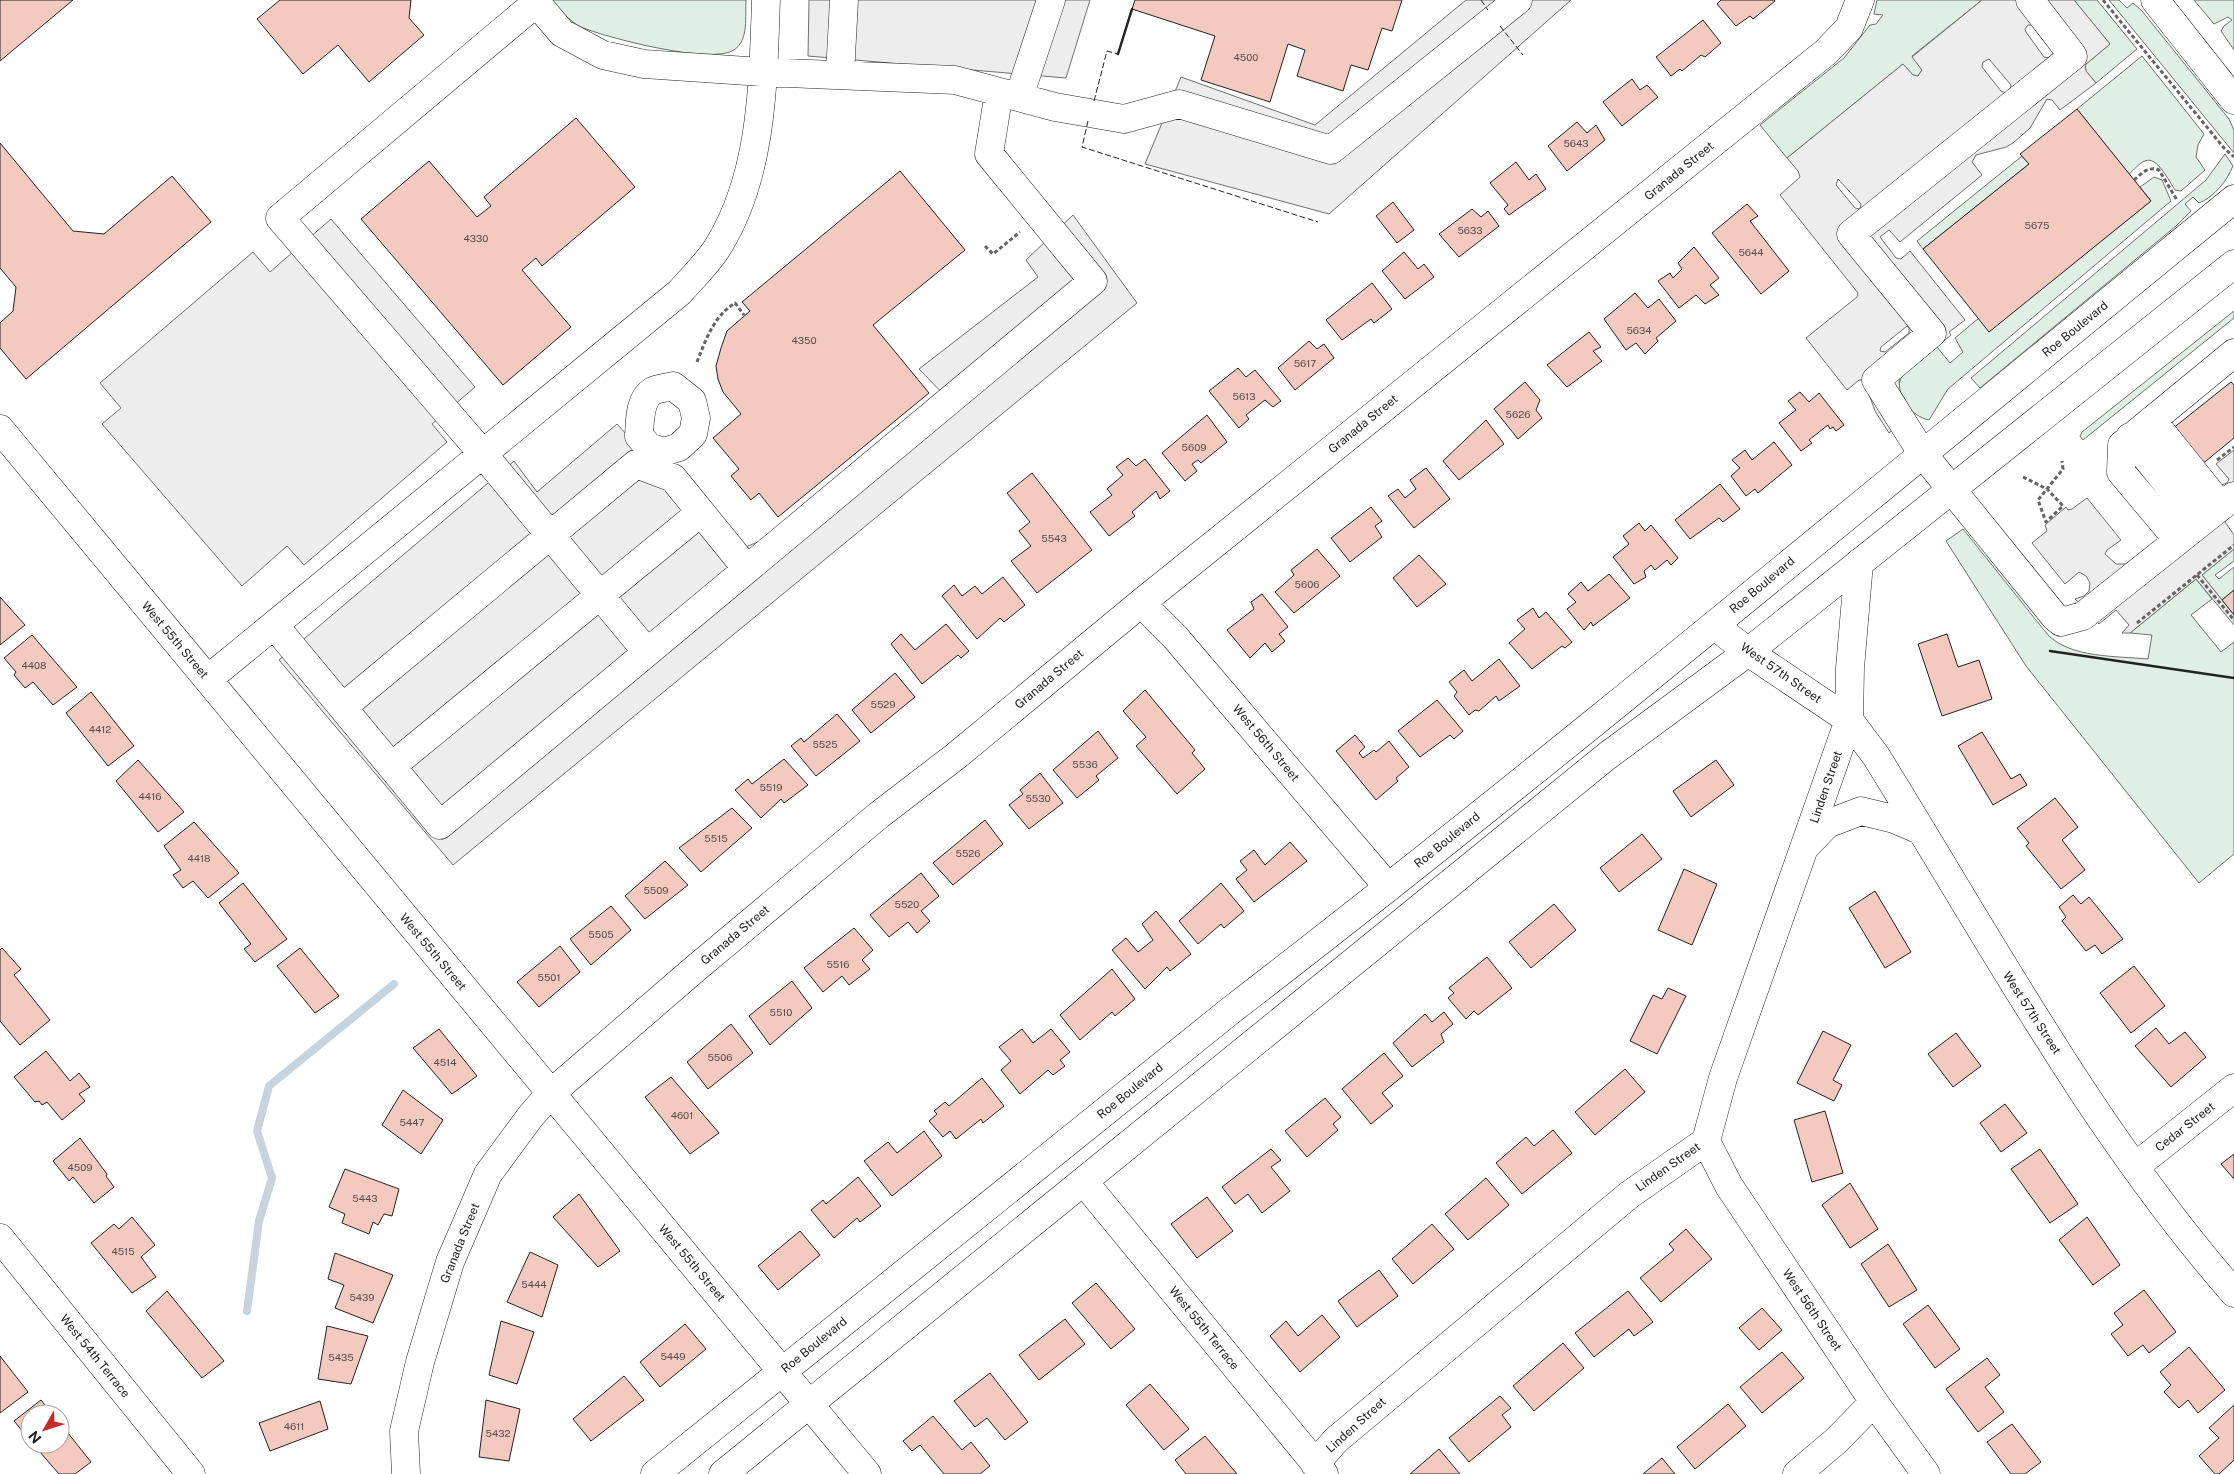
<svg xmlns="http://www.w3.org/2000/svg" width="2234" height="1474" viewBox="0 0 2234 1474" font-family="'Public Sans',sans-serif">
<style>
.green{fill:#e0efe3;stroke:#6f6f6f}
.parking{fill:#ededed;stroke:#6f6f6f;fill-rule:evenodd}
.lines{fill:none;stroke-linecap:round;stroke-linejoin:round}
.stream{stroke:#c7d3dd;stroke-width:8}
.building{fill:#f3c9c0;stroke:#222}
.minor-casing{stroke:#222;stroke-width:29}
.major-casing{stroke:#222;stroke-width:29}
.highway-casing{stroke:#222;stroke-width:29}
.path{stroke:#646464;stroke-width:3;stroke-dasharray:4 2.5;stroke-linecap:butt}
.minor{stroke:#fff;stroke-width:28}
.major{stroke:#fff;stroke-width:28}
.highway{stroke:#fff;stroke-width:28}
.fence{stroke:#222;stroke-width:1;stroke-dasharray:6 2.5;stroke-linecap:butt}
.wall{stroke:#222;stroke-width:2.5}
.labels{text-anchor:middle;stroke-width:4;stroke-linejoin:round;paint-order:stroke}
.number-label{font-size:10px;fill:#564c4a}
.street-label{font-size:12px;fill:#222;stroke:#fff}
</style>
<rect width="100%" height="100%" fill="#fff"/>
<!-- green -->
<path class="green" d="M549 0H746C745 16 749 40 734 50 712 65 607 38 581 27 570 22 559 8 549 0Z
M1877 0H1982L1912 56 1922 70 1918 76 1913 75 1903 64 1787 158 1760 125 1844 58 1870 25 1876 24 1883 15 1874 14Z
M2074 0H2097L2137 49 2096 83 2086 71 2085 65 2110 44Z
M2109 0H2119L2127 8 2133 3 2142 11 2229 119 2234 130V153Z
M2194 0H2234V50L2221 31 2224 26 2232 20 2228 17 2214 24Z
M2142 56 2204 134 2198 145 2196 157 2205 170 2181 191 2175 190C2170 183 2157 155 2145 161 2139 163 2134 170 2129 174L2077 109Z
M2225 154 2233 166C2227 181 2214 197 2199 203L2193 197 2185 204 2191 211 2176 226 1980 388 1971 378 2206 180Z
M2022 156 2029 164 1923 249 1917 241Z
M2154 177 2162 180 2171 201 1948 389 1929 420C1912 417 1892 394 1902 376L1937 347 1950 363 1963 352 1955 338 1979 318 1989 331 2151 201 2140 187Z
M2234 311V318L2083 440 2080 436 2082 432Z
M1963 529 2048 635C2071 658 2116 656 2148 659L2152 635 2130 633 2196 579 2212 599 2191 615 2221 652 2234 642V854L2199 883 2026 666 1946 541Z
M2234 549V561L2215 575 2219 579 2234 567V590L2222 600 2202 575Z"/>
<!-- parking -->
<path class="parking" d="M809 0H1090L1066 78 808 56Z
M1466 0H1571L1329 214 1145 164 1181 77 1315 125Z
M1982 0H2074L2110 44 2085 65 2086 71 2096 83 2060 110 2052 100 2047 99 2030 128 2013 143 2006 147 1976 155 1972 162 1982 175 1900 242 1889 230 1880 237 1896 258 1901 259 1910 251 1965 320 1949 332 1951 335 1902 376 1899 380 1900 391 1913 413 1889 433 1875 411 1866 386 1862 380H1859L1847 390 1806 338 1857 297 1858 293 1780 195 1800 177 1798 171 1787 158 1903 64 1913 75 1918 76 1922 70 1912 57ZM2028 25H2033L2054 52 2049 58 2044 57 2026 32 2025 29ZM1989 59 2011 85 2010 90 2006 93 2001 91 1982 67 1983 62ZM1838 179 1861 204 1860 209 1855 208 1836 185ZM1907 326 1909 328V333L1885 352 1880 351 1881 347Z
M1073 215 1137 303 453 865 279 660 514 461 537 492 617 424 733 552 800 525 948 399 919 369 1038 277 1026 260Z
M331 219 475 387 432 424 447 442 304 565 287 546 242 586 102 424 121 408 100 383 253 252 270 272Z
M2234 450V513L2225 522 2234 535V549L2202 575 2234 615V625L2196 579 2130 633H2122L2129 625 2116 610 2099 624 2075 599 2084 596 2089 591 2090 583 2086 576 2079 572 2065 584 2032 543 2047 531 2045 525 2066 507 2068 510 2072 509 2087 498 2121 540 2107 550 2105 554 2116 564H2126L2161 537 2141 509 2199 463 2221 485 2227 483 2229 479 2216 464Z"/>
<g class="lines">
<!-- stream -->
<path class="stream" d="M247 1311 259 1221 272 1178 257 1131 269 1086 394 984"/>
</g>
<!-- building -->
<path class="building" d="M0 0H73L0 61Z
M280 0H411L409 18 424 35 369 82 338 45 303 74 257 19Z
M1135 0H1402L1392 31 1382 28 1368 70 1351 65 1343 91 1297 76 1305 50 1288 44 1270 102 1201 80 1215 36 1132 9Z
M1721 0H1774L1775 1 1753 19 1750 16 1736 26 1717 4Z
M1703 20 1721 43 1705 57 1701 55 1682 71 1680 69 1671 76 1656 57Z
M1632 79 1640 90 1647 85 1658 97 1622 126 1603 102Z
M2077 109 2151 201 1989 332 1923 249 2029 164 2020 154Z
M576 118 635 187 542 266 536 258 522 270 571 327 503 385 361 219 429 161 477 217 491 206 484 197Z
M1577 122 1587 133 1596 125 1605 140 1567 171 1548 146Z
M0 143 73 231 104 234 172 176 211 222 26 379 0 348V323L13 311 16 287 0 268Z
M1516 162 1529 180 1536 174 1546 189 1509 215 1504 209 1508 205 1490 183Z
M900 171 965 250 873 325 929 393 778 517 759 493 751 500 731 476 739 469 713 438 741 414 723 392 718 379 716 366 721 348 727 331 750 311 742 302Z
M1393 202 1414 230 1397 243 1376 216Z
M1747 204 1758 216 1750 221 1789 271 1761 294 1712 233Z
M1472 209 1481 217 1488 211 1499 226 1459 257 1439 234Z
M1694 247 1719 278 1710 285 1719 295 1705 304 1696 295 1679 308 1658 281 1670 273 1673 278 1682 269 1678 263Z
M1404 252 1418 269 1424 264 1434 277 1405 299 1382 271Z
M1372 283 1392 309 1374 323 1371 319 1342 340 1326 320Z
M1635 293 1648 308 1659 299 1676 321 1656 338 1658 341 1645 354 1636 343 1626 350 1604 319Z
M1589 332 1601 347 1593 351 1602 361 1567 387 1547 365Z
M1309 341 1317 349 1324 344 1334 358 1295 390 1278 368Z
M1238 368 1246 377 1255 370 1281 401 1273 407 1265 400 1246 415 1249 419 1239 428 1209 391Z
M1525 382 1540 400 1536 410 1542 418 1518 439 1494 409Z
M2231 382 2234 385V438L2201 465 2199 463 2152 500 2127 468 2174 431 2172 429Z
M1800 392 1809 402 1819 393 1844 425 1836 431 1833 427 1830 429 1828 425 1809 440 1812 443 1801 451 1779 423 1796 410 1788 401Z
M1207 415 1227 442 1201 463 1198 460 1192 464 1197 471 1185 481 1162 453Z
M1486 420 1504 444 1459 480 1443 461Z
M1774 442 1792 465 1758 493 1755 489 1746 496 1731 476 1740 468 1732 460 1745 450 1752 460Z
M1128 458 1136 466 1145 459 1170 491 1160 499 1156 491 1132 512 1135 516 1109 536 1090 512 1112 495 1107 489 1123 475 1116 467Z
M1426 468 1450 499 1414 528 1388 496 1398 489 1405 498 1416 489 1410 480Z
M1032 473 1092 550 1037 593 1011 561 1031 546 1019 531 1030 522 1007 493Z
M1720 484 1740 509 1723 522 1719 518 1690 539 1675 520Z
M1371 507 1382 521 1375 526 1382 537 1350 562 1331 538Z
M1639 523 1645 531 1651 525 1678 558 1671 565 1667 560 1655 570 1651 565 1644 571 1646 577 1634 584 1613 557 1629 544 1623 536Z
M1317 549 1340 576 1294 613 1275 592 1294 575 1291 570Z
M1419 555 1446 584 1417 607 1393 578Z
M1609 574 1630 598 1593 626 1591 622 1584 630 1567 609 1576 602 1568 594 1581 582 1588 591Z
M1003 577 1025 605 1004 622 1000 618 977 639 942 596 954 585 962 596 975 586 982 594Z
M2234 590V615L2222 600Z
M1262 594 1288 627 1279 634 1285 641 1272 652 1265 643 1250 658 1227 630 1254 609 1251 602Z
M0 597 25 625 0 645Z
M1533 608 1539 618 1546 612 1572 642 1565 648 1562 646 1532 669 1509 643 1525 629 1517 620Z
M946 624 969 651 961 658 958 655 922 684 891 644 901 634 915 650Z
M1947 634 1958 667 1979 660 1992 699 1942 716 1918 644Z
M32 635 77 687 53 705 33 682 25 688 14 675 16 672 4 658Z
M1499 659 1520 686 1499 701 1496 696 1479 711 1475 710 1469 715 1454 696 1457 692 1449 682 1464 670 1472 681Z
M895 673 915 697 871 733 852 710Z
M1145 690 1195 750 1192 753 1205 769 1177 794 1136 746 1146 737 1123 711Z
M91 692 134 746 108 766 66 713Z
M1437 700 1463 731 1454 739 1450 735 1420 757 1398 731Z
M837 714 860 741 816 776 791 746 801 738 804 742Z
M1098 731 1118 758 1096 776 1099 780 1077 798 1053 770Z
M1982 732 2011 779 2020 774 2027 785 1993 805 1958 746Z
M1355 735 1365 747 1359 753 1363 758 1374 750 1376 752 1389 741 1409 767 1396 778 1398 781 1376 800 1336 751Z
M784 759 808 785 784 803 781 799 761 818 735 790 748 779 752 784Z
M138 760 184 812 158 832 116 781Z
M1716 760 1734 785 1691 817 1673 791Z
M1040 773 1063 803 1029 829 1009 805 1023 794 1020 790Z
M2055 798 2078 827 2062 840 2085 870 2061 889 2026 846 2029 843 2017 828Z
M732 808 752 828 701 872 679 848Z
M985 820 1003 844 953 885 933 863Z
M194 822 239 873 208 898 193 881 183 888 173 875 181 870 164 846Z
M1642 834 1662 859 1619 892 1600 868Z
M1290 842 1307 861 1254 902 1236 879 1247 870 1240 861 1254 850 1265 865Z
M665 861 688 885 645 919 625 896Z
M1684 869 1717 884 1692 945 1658 930Z
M921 873 939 896 921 911 930 921 917 933 908 922 889 937 870 915Z
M243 883 287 939 255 962 244 949 251 944 219 903Z
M1221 883 1244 911 1224 928 1221 924 1198 944 1179 921Z
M1875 891 1911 952 1885 968 1849 908Z
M2073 895 2081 904 2089 897 2123 939 2102 954 2095 945 2086 951 2062 921 2066 917 2059 907Z
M1554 904 1576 930 1531 968 1509 942Z
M611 906 631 930 591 965 570 939Z
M1156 911 1191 954 1170 971 1167 967 1145 989 1112 950 1126 938 1138 952 1153 940 1142 924Z
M854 928 873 950 862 960 870 969 849 985 842 976 823 992 804 968Z
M560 946 580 972 539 1007 517 982Z
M2 948 21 969 14 975 50 1020 20 1045 0 1021V950Z
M300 948 339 996 315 1013 277 966Z
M1487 957 1512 988 1478 1015 1474 1011 1466 1019 1448 998 1454 993 1449 988Z
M2134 966 2165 1006 2131 1033 2100 993Z
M1112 969 1135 999 1115 1016 1112 1012 1080 1040 1060 1015Z
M792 981 812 1008 770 1045 749 1016Z
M1668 988 1686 996 1657 1054 1630 1041 1653 995 1662 999Z
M1444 1012 1453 1024 1441 1034 1444 1042 1412 1067 1393 1043 1425 1014 1432 1022Z
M731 1024 753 1053 708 1089 687 1062Z
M2156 1028 2169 1044 2185 1032 2206 1057 2171 1087 2135 1046Z
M439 1029 477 1076 452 1094 413 1048Z
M1022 1029 1033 1043 1051 1029 1070 1052 1060 1060 1065 1066 1053 1075 1048 1070 1020 1094 1001 1070 1011 1061 999 1047Z
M1823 1031 1851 1045 1833 1080 1842 1085 1834 1101 1797 1083Z
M1956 1033 1981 1066 1953 1087 1928 1054Z
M46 1051 70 1081 79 1073 90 1087 79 1094 85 1101 62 1120 47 1102 42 1105 39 1101 35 1102 14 1077Z
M1384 1053 1403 1076 1382 1093 1393 1106 1371 1124 1342 1089Z
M1625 1069 1645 1092 1595 1135 1575 1112Z
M671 1077 719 1133 690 1154 645 1097Z
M982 1078 1004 1106 983 1123 981 1119 956 1139 950 1131 943 1137 929 1121 937 1114 934 1111 945 1102 949 1106Z
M403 1090 443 1120 421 1154 382 1125Z
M1325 1098 1341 1117 1333 1124 1338 1130 1307 1157 1285 1131Z
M2005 1104 2027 1133 2001 1152 1980 1123Z
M1825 1111 1843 1173 1812 1182 1794 1120Z
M1553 1130 1572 1153 1522 1194 1496 1163 1526 1137 1534 1146Z
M924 1131 942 1156 892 1196 864 1161 888 1142 897 1153Z
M80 1138 107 1174 106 1176 114 1187 94 1203 73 1177 69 1181 53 1161Z
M1271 1149 1281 1160 1271 1167 1290 1191 1262 1213 1248 1194 1235 1204 1222 1187Z
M2040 1149 2078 1204 2050 1223 2011 1169Z
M2234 1154V1179L2221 1164Z
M345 1169 399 1189 392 1216 384 1214 378 1225 373 1222 369 1234 342 1223 345 1214 329 1207Z
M858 1177 881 1206 860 1222 857 1218 834 1238 811 1210 823 1200 826 1204Z
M1486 1178 1509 1205 1468 1240 1445 1214Z
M1850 1183 1878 1229 1850 1248 1822 1205Z
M579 1194 620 1251 598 1267 553 1217Z
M1207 1197 1233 1231 1197 1258 1171 1224Z
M132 1217 155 1245 141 1257 156 1277 132 1293 91 1243 114 1224 119 1229Z
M2087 1217 2120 1265 2093 1285 2059 1240Z
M1432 1224 1454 1249 1413 1284 1392 1259Z
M1686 1229 1712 1259 1661 1302 1640 1278 1674 1250 1669 1244Z
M800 1231 820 1255 778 1290 758 1266Z
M1888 1244 1917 1290 1889 1307 1861 1264Z
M530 1252 558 1265 542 1317 507 1302Z
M335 1253 393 1275 373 1323 335 1308 344 1285 328 1279Z
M1379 1270 1398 1296 1357 1327 1338 1301Z
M1096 1283 1135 1329 1111 1349 1072 1303Z
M2144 1290 2176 1332 2149 1353 2143 1345 2128 1356 2111 1334 2123 1325 2114 1313Z
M167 1291 224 1361 202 1378 146 1311Z
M1628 1291 1653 1322 1634 1336 1629 1329 1594 1357 1575 1333Z
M1928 1305 1960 1349 1935 1368 1903 1324Z
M1762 1308 1782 1330 1759 1350 1739 1328Z
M1322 1315 1340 1337 1300 1372 1270 1336 1286 1321 1298 1336Z
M1065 1319 1085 1344 1039 1380 1019 1355Z
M501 1321 534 1332 517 1384 489 1375Z
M685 1324 706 1349 660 1387 640 1362Z
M327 1326 368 1336 351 1384 318 1379Z
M1563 1343 1584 1368 1534 1411 1513 1386Z
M2189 1347 2225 1390 2198 1413 2188 1400 2179 1408 2164 1392 2171 1385 2160 1372Z
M1782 1352 1804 1378 1762 1413 1740 1387Z
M0 1356 28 1392 0 1413Z
M1987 1358 2000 1375 1985 1387 2004 1412 1978 1432 1946 1389Z
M990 1373 1028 1422 1005 1440 987 1418 975 1427 954 1401Z
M624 1376 644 1400 591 1441 573 1419Z
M1150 1384 1189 1429 1164 1450 1126 1405Z
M1500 1396 1511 1408 1502 1415 1511 1427 1469 1462 1449 1438Z
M41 1400 52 1414H30V1440L14 1421Z
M486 1400 520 1409 509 1461 479 1457Z
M320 1401 328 1429 270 1451 259 1423Z
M1728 1404 1746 1426 1695 1469 1677 1447Z
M2234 1405V1460L2219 1474H2215L2199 1456 2219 1438 2209 1428Z
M933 1416 962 1450 971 1442 990 1466 980 1474H944L920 1445 912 1451 903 1441Z
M60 1423 91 1462 75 1474H59L33 1444H60Z
M2012 1424 2041 1462 2025 1474H2011L1987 1442Z
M1205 1436 1237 1474H1186L1175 1460Z
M1439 1449 1460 1474H1410Z
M1662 1458 1675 1474H1643Z"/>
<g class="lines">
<!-- minor casing -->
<g class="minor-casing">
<path id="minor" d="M534 0 562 33 603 55 644 64 762 72 955 80 1055 107 1124 119 1179 104 1331 150 1518 0
M2030 0 2073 56 1851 234 1932 333 1876 380 1922 453 2055 617 2061 622 2083 616 2234 496
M536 3 280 218 483 454 647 652
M840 75 844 0
M1019 97 1051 0
M673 386 692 401 696 418 693 434 679 447 664 452 649 447 639 436C640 422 639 399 653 391 659 388 667 388 673 386Z
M2152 420 2221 506
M0 429 867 1474
M2130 437 2199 523
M2178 540 2121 472 2122 445 2234 353
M1141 603 1175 637 1388 887
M274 625 440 825 1093 281 989 154 999 92
M1714 625 1748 652 1849 720 1876 756C1989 938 2092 1130 2234 1293
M208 679 680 292C693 277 709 262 719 245 763 173 763 82 766 0
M343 707 636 464 673 478 747 569
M392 766 700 513
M1807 845 1827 824 1861 811 1894 819 1922 831
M1706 1141 1729 1186 1874 1402 1926 1474
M2136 1166 2234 1088
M1084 1182 1324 1474
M0 1238 191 1474
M1315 1464 1336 1440 1629 1195 1706 1141 1723 1078 1849 720 1850 668 1859 563
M406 1474 404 1431 420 1362 450 1262 488 1174 530 1117 550 1094 696 968 879 815 956 756 1141 603 1826 52 1849 28 1860 0
M1797 1474 1837 1440 1874 1402"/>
</g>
<!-- major casing -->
<g class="major-casing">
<path id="major" d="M655 1474 1230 1011C1571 748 1900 471 2234 199
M723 1474 1607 756 1748 652 2234 264"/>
</g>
<!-- highway casing -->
<g class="highway-casing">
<path id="highway" d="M2155 0 2234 100"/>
</g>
<!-- path -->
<path class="path" d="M2103 0 2224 148 2234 157
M2134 180C2142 173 2148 166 2159 170L2177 200
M985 246 993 254 1020 232
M697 362C706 339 714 316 735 303L744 315
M2217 460 2234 447
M2023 477 2047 489 2063 506 2046 522 2038 500 2063 469 2062 461
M2197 575 2234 620
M2137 623 2234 545"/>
<!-- minor -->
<use href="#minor" class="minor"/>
<!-- major -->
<use href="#major" class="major"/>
<!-- highway -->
<use href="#highway" class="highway"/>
<!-- fence -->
<path class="fence" d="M1481 0 1488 10
M1500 26 1523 55
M1094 101 1107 51 1118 54
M1088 121 1082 147 1318 222"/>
<!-- wall -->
<path class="wall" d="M1118 54 1132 9
M2050 651 2234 678"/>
</g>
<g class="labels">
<!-- number labels -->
<g class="number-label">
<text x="1246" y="61">4500</text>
<text x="1576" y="147">5643</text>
<text x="2037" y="229">5675</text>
<text x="1470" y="234">5633</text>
<text x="476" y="242">4330</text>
<text x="1751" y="256">5644</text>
<text x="1639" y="334">5634</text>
<text x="804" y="344">4350</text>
<text x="1305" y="367">5617</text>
<text x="1244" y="400">5613</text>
<text x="1518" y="418">5626</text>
<text x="1194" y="451">5609</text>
<text x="1054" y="542">5543</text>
<text x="1307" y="588">5606</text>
<text x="34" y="669">4408</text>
<text x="883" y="708">5529</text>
<text x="100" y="733">4412</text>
<text x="825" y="748">5525</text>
<text x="1085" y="768">5536</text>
<text x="771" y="791">5519</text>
<text x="150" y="800">4416</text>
<text x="1038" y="802">5530</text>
<text x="716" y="842">5515</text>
<text x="968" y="857">5526</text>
<text x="199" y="862">4418</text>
<text x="656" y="894">5509</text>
<text x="907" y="908">5520</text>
<text x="601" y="938">5505</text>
<text x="838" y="968">5516</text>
<text x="549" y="981">5501</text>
<text x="781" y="1016">5510</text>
<text x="720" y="1061">5506</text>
<text x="445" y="1066">4514</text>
<text x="682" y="1119">4601</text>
<text x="412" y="1126">5447</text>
<text x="80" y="1171">4509</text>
<text x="365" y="1202">5443</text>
<text x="123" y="1255">4515</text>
<text x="534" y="1288">5444</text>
<text x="362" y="1301">5439</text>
<text x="673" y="1360">5449</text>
<text x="341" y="1361">5435</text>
<text x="294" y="1430">4611</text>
<text x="498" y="1437">5432</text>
</g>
<!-- street labels -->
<g class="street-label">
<text transform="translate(1679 171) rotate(-39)" y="4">Granada Street</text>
<text transform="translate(2075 329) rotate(-39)" y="4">Roe Boulevard</text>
<text transform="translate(1363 424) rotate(-39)" y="4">Granada Street</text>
<text transform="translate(1762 585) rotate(-40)" y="4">Roe Boulevard</text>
<text transform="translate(175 640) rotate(50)" y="4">West 55th Street</text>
<text transform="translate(1781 673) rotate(35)" y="4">West 57th Street</text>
<text transform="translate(1049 679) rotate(-40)" y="4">Granada Street</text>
<text transform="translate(1266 743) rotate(50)" y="4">West 56th Street</text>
<text transform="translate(1826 787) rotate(-71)" y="4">Linden Street</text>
<text transform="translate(1447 840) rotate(-39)" y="4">Roe Boulevard</text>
<text transform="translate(735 935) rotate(-40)" y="4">Granada Street</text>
<text transform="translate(433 952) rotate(50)" y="4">West 55th Street</text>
<text transform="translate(2032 1013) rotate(57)" y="4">West 57th Street</text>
<text transform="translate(1130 1091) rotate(-39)" y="4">Roe Boulevard</text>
<text transform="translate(2185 1127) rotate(-38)" y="4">Cedar Street</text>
<text transform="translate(1668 1167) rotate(-35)" y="4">Linden Street</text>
<text transform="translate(460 1243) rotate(-68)" y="4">Granada Street</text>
<text transform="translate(692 1263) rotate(50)" y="4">West 55th Street</text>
<text transform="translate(1812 1310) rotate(56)" y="4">West 56th Street</text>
<text transform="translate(1204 1328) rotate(51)" y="4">West 55th Terrace</text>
<text transform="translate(814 1345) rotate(-39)" y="4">Roe Boulevard</text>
<text transform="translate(95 1356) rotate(51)" y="4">West 54th Terrace</text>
<text transform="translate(1356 1425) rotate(-42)" y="4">Linden Street</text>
</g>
</g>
<!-- north arrow -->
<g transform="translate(45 1429) rotate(231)"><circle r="24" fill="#ffffff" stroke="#a7a7a7"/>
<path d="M0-4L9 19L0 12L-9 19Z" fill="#c62828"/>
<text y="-8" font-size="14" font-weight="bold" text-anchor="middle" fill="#222222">N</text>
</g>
</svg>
